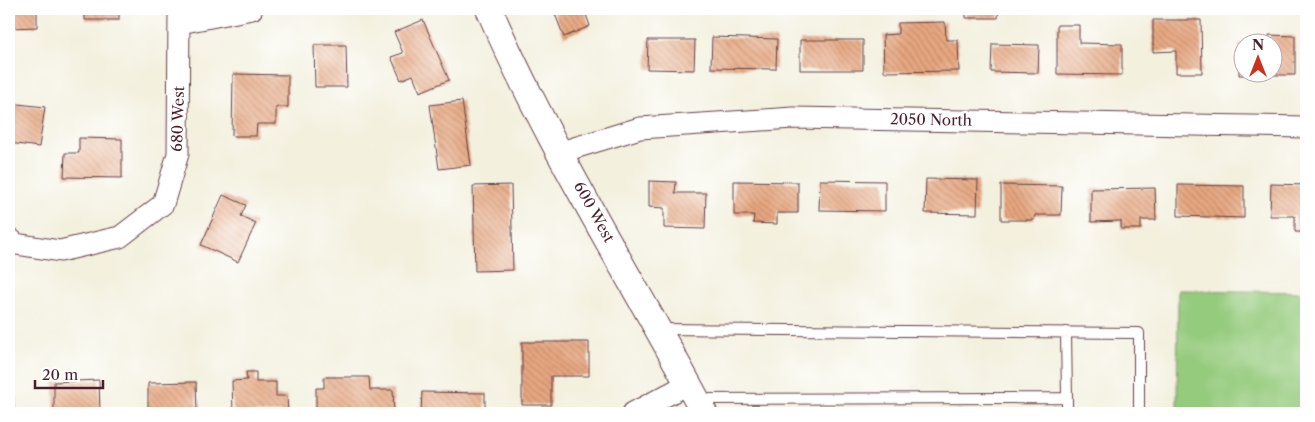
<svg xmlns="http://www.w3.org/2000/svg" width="1315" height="422" viewBox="0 0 1315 422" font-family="'Libre Caslon Text',serif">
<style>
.green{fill:#95cb7d;stroke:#707554}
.building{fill:url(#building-back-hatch)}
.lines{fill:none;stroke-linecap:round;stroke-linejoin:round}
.service-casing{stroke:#633e46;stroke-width:12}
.minor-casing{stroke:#633e46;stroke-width:23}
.tertiary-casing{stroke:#633e46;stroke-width:28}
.service{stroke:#fff;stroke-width:10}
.minor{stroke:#fff;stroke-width:21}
.tertiary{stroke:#fff;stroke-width:26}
.labels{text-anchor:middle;stroke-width:5;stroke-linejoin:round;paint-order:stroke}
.street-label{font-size:15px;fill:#4a1f2b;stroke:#fff}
</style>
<defs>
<pattern id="building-back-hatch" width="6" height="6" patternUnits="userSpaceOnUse" patternTransform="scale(1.25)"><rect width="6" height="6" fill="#e7a780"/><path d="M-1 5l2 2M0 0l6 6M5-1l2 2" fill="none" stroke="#bd8769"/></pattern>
</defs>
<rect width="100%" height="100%" fill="#fff"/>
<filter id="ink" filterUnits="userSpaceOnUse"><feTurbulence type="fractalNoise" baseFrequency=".02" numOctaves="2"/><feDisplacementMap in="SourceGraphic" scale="10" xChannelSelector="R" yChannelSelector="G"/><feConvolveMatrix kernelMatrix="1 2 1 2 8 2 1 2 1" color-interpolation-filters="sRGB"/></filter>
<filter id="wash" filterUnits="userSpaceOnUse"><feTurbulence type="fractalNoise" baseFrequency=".0096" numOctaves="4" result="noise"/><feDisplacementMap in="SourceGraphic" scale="20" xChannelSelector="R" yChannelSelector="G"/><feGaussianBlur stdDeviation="1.12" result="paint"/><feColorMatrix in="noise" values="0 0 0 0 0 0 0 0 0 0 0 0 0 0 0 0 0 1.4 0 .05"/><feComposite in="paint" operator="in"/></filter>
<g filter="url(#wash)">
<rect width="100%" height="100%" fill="#f3f0de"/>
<!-- green -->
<path class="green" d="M1178 290 1306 292V413H1177Z"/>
<g id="blocks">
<!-- building -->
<path class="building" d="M9 9H37V27L9 28Z
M85 9H119V20H85Z
M553 9H584L590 26 564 37Z
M966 9H999L998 18H966Z
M423 20 449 80 420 92 413 75 401 80 391 57 403 53 394 32Z
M1153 20H1201L1202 73H1176V51L1153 52Z
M945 22 946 40H958L959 71 884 72 883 35 898 34V23Z
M1057 25H1079V43L1122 44V75L1057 74Z
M1269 35 1295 36V75H1239V43H1242V72H1272V42H1269Z
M712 37 777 39 776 69 711 68Z
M648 40H695L694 70 647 69Z
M800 40H863V70H800Z
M992 44 1039 45 1038 73 991 72Z
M314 45H346L347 87H315Z
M233 74 288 75V107H276V124H257L256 136H232Z
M462 101 471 165 439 169 430 105Z
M9 103 45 107 39 147 9 143Z
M79 138 122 139V178L64 177 65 153H79Z
M926 179 978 180 977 214 925 213Z
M820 180 885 181V211L819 210Z
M649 181 676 182 675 193H706L705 229 664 228V208L649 207Z
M734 181 798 182V213H777V224L753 223 754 215H734Z
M1271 184 1306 185V232H1295V216H1270Z
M511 185 513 270 475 271 473 186Z
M1001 185 1062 186 1061 215H1035L1034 220H1001Z
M1178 185 1244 186V218L1178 216Z
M1155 188 1156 220H1141V229H1121V221L1091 222V189Z
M223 195 246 205 241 216 256 223 238 262 201 245Z
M522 342H589V376H551V405H522Z
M246 372H256V382H276V396H287L288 413H233L232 381 247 380Z
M9 374H13L14 413H9Z
M324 377H369L370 390H393L394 413H316V388H324Z
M99 380 100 413H54V382Z
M196 382 197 413H148V383Z
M422 392 485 393V413H421Z"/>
</g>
</g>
<g filter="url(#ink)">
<use href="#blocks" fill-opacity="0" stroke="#633e46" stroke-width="1"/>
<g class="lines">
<!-- service casing -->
<g class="service-casing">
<path id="service" d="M659 329 1139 333V413
M1066 332 1067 398
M698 399 1067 398V413"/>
</g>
<!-- minor casing -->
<g class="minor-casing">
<path id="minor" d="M180 23 252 9
M561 152 640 128 793 118 1306 127
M9 238 16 244 60 251 120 237 163 204 178 154 179 9
M633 413 688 384"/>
</g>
<!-- tertiary casing -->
<g class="tertiary-casing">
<path id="tertiary" d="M489 9C550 149 632 279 704 413"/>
</g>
<!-- service -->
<use href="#service" class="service"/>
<!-- minor -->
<use href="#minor" class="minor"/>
<!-- tertiary -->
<use href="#tertiary" class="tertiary"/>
</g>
</g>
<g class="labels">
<!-- street labels -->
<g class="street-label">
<text transform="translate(178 119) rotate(-88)" y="5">680 West</text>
<text transform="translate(931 120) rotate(1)" y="5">2050 North</text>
<text transform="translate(594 212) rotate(61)" y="5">600 West</text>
</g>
</g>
<!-- margin -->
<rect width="1315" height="422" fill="none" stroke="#fff" stroke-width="30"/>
<!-- north arrow -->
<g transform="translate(1258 58)"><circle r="24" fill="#ffffff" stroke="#b7a5aa"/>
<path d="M0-4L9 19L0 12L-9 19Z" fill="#c8321e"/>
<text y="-8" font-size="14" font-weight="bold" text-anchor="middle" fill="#4a1f2b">N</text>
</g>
<!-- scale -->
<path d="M35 380v8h68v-8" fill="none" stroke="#4a1f2b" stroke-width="2.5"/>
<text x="42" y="380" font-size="15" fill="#4a1f2b" stroke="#ffffff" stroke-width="4" paint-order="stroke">20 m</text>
</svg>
